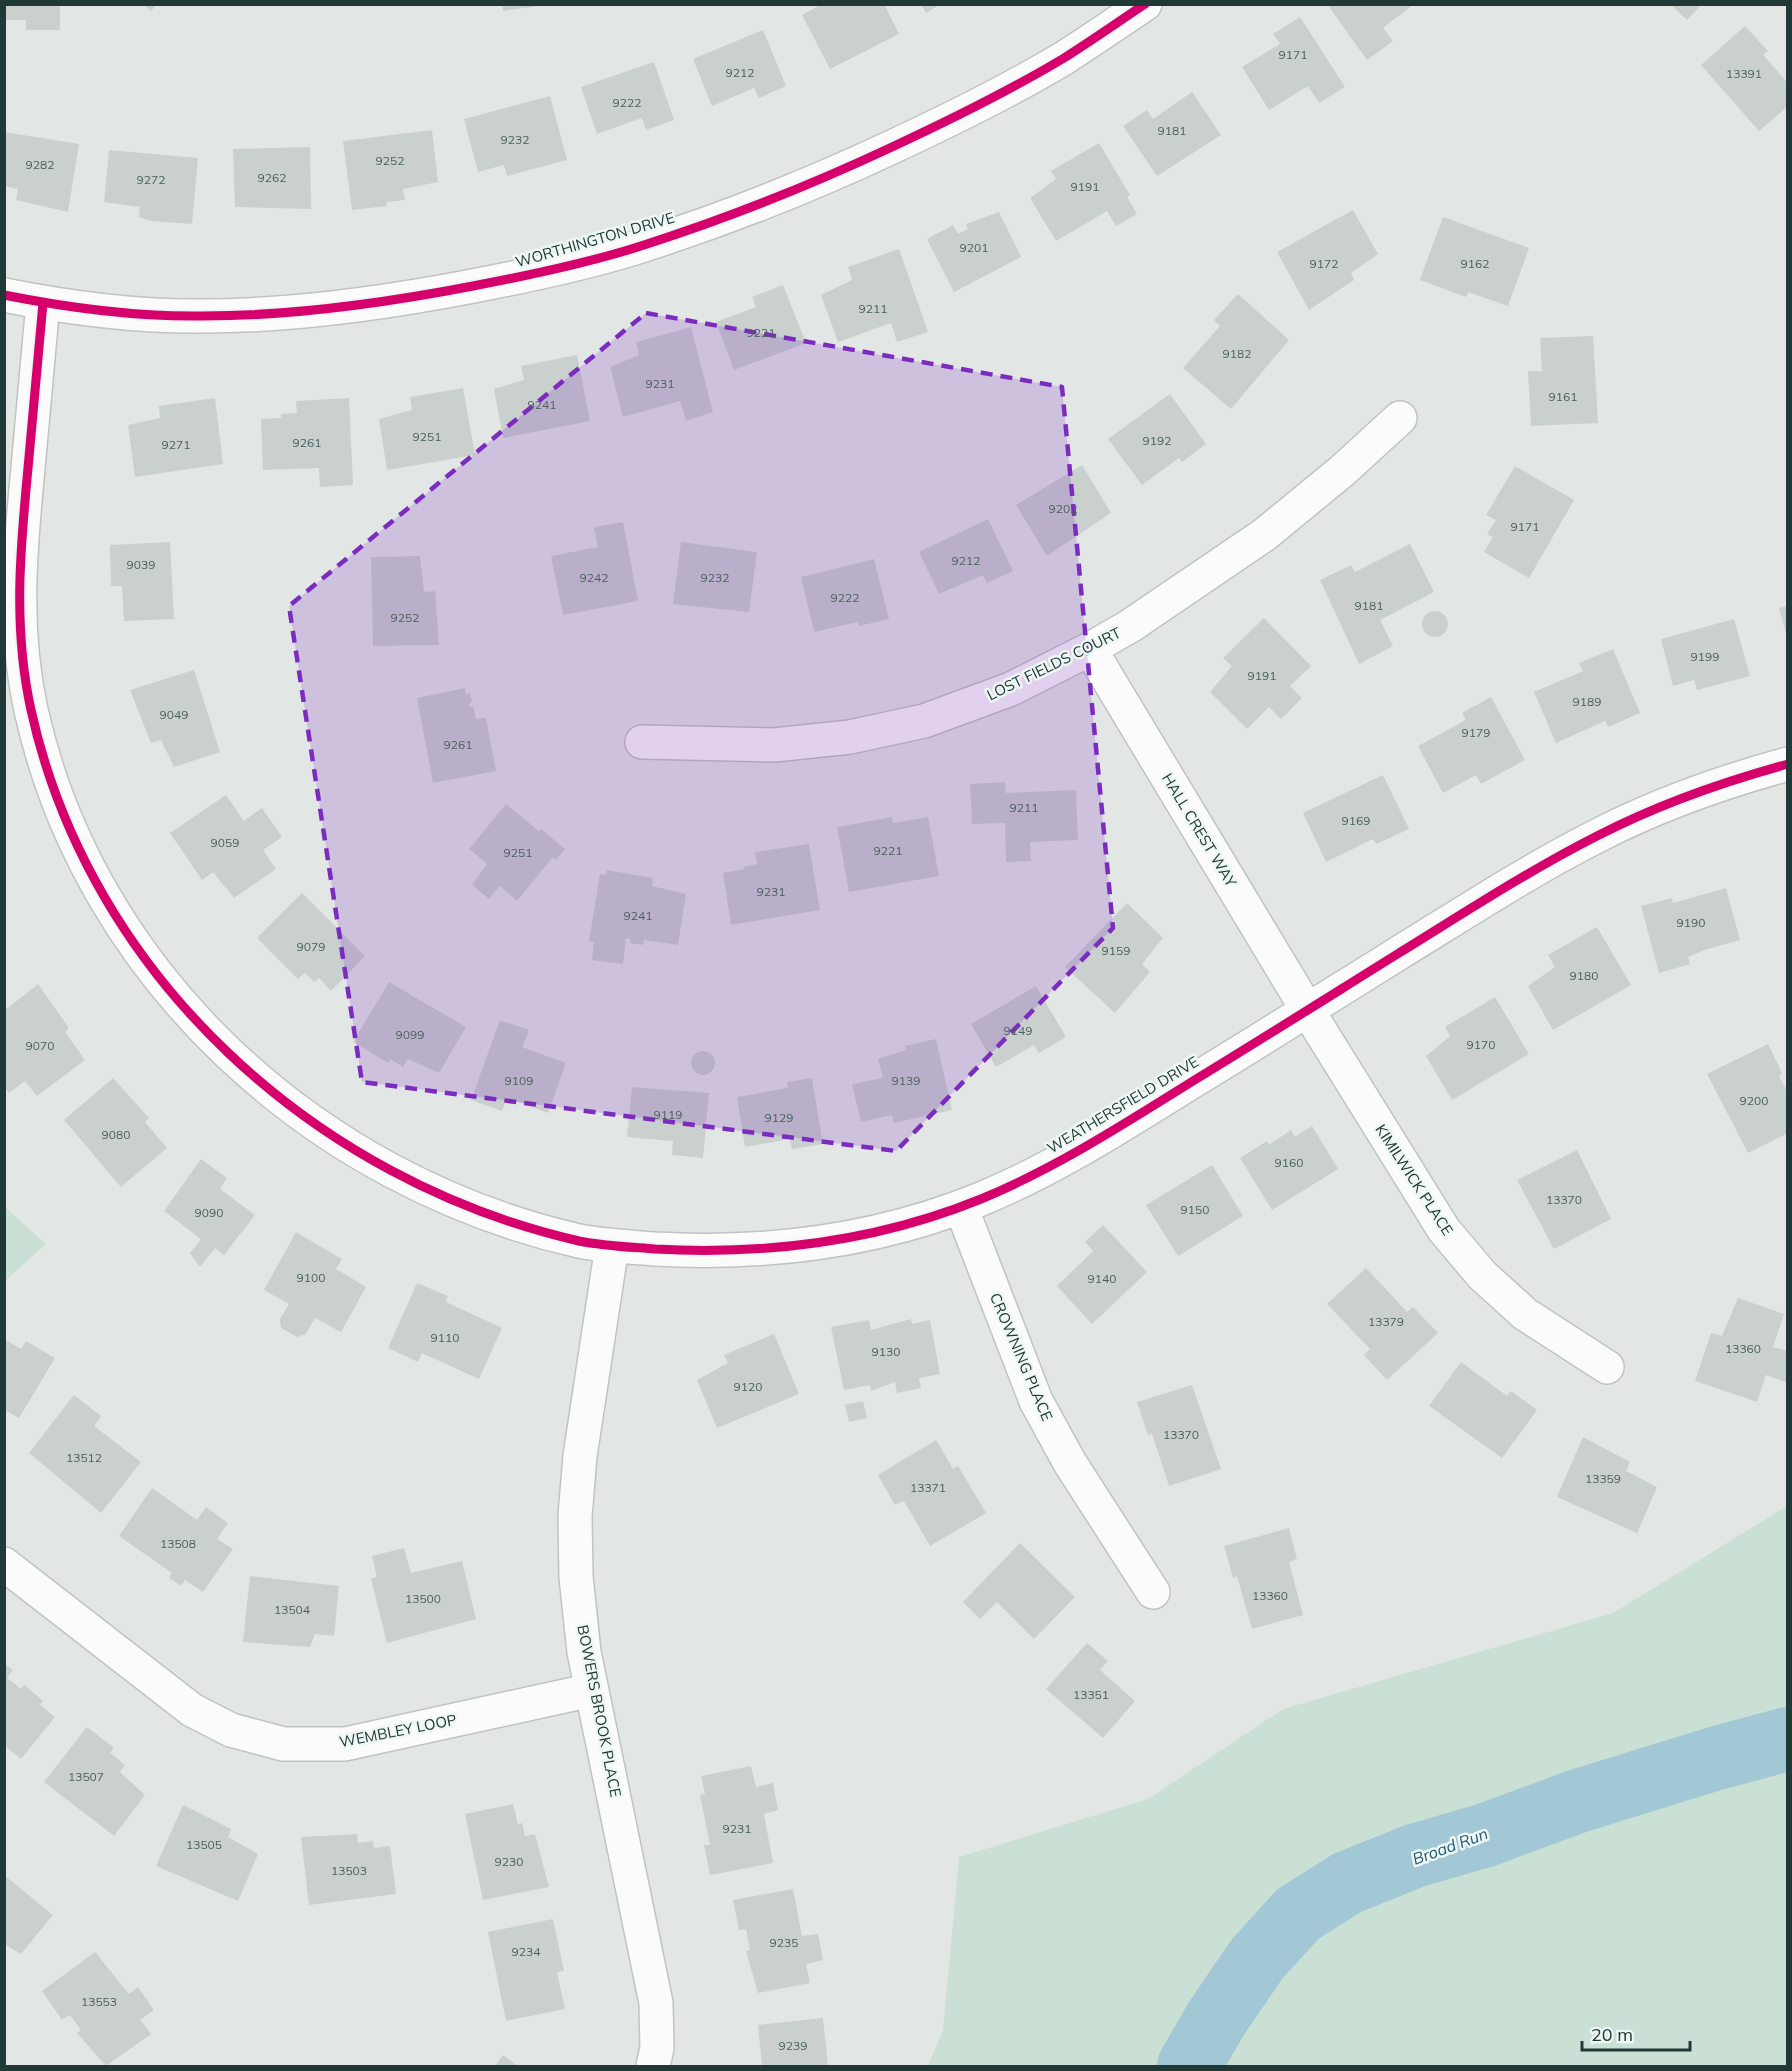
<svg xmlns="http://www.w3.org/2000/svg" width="1792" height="2071" viewBox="0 0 1792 2071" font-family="Mulish,sans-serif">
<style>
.green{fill:#cbe0d4}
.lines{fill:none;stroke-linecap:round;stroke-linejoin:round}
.river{stroke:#a2c8d6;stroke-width:64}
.building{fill:#cad0ce}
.minor-casing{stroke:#bfc4c2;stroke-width:36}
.minor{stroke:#fbfbfb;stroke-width:33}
.cycleway-casing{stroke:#eff7f4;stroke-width:13}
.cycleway{stroke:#d6006c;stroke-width:9}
.marked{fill:#7b2cbf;fill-opacity:0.2;stroke:#7b2cbf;stroke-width:4.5;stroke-dasharray:12 8;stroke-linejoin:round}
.labels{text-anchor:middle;stroke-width:5;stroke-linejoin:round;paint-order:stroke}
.number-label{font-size:12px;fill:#4b605d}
.street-label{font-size:15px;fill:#203936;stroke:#eff7f4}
.water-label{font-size:16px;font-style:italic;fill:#1c5974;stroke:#eff7f4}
</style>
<rect width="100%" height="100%" fill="#e2e7e5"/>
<!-- green -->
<path class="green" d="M5 1207 46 1244 5 1281Z
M1787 1506V2066H928L943 2030 959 1857 1148 1799 1283 1709 1613 1613Z"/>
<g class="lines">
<!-- river -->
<path class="river" d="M1189 2066 1216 2019 1257 1959 1298 1914 1347 1883 1414 1856 1486 1835 1578 1801 1717 1758 1788 1739"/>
</g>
<!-- building -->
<path class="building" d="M4 4H60V30H26V20H4Z
M143 4H157L151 11Z
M502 4H538L539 6 503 11Z
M822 4H884L899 34 830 69 802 15Z
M921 4H941L926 13Z
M1327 4H1414L1383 28 1393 41 1367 60Z
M1670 4H1702L1687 20Z
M1300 17 1345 87 1319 103 1308 86 1269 110 1242 67 1280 44 1273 34Z
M1745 26 1768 51 1763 55 1788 83V106L1759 131 1701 65Z
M763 30 786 86 759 98 754 88 712 106 693 59Z
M654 62 674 120 646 130 642 118 597 134 581 87Z
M1192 92 1221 135 1157 176 1123 126 1147 110 1153 119Z
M550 96 567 160 507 176 504 165 478 172 464 119Z
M432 130 438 182 403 189 405 200 387 202V206L352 210 343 141Z
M4 132 79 144 68 212 16 200 18 189 4 186Z
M1099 143 1130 195 1127 197 1137 214 1116 226 1107 211 1056 241 1030 198 1056 179 1051 171Z
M310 147 311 209 235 207 233 149Z
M109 150 198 158 192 224 150 221 139 217 140 207 104 202Z
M1353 210 1378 254 1351 273 1354 280 1309 310 1277 252Z
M999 212 1021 257 954 292 927 239 953 225 958 234 968 229 966 224Z
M1443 217 1529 248 1508 306 1468 292 1466 297 1420 280Z
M899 249 928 332 897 342 891 323 838 342 821 295 852 280 848 267Z
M783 285 806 343 734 370 716 322 756 307 752 297Z
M1238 294 1289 340 1231 409 1183 368 1220 326 1214 320Z
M691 327 713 412 686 421 680 401 623 417 610 367 639 355 636 342Z
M1593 336 1598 423 1531 426 1528 371H1542L1540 338Z
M577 355 590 421 503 438 494 389 524 380 521 366Z
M463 388 475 455 387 470 379 419 412 410 410 397Z
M1170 394 1206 444 1182 462 1179 458 1142 485 1108 439Z
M215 398 223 464 135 477 128 425 160 418 159 406Z
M349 398 353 485 320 487 319 468 263 470 261 419 281 418V414L297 413 296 401Z
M1082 465 1111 513 1047 556 1016 505Z
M1515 466 1574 500 1529 578 1484 552 1493 537 1487 534 1496 520 1486 515Z
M988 519 1013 571 987 583 983 575 939 594 919 552Z
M623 522 638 601 563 615 551 556 598 547 594 527Z
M170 542 174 619 124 621 122 586H111L110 545Z
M681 542 757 552 749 612 673 604Z
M1410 544 1434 592 1380 620 1393 646 1359 664 1320 580 1351 565 1355 572Z
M420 556 424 592 435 591 439 645 373 646 371 557Z
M874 559 889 619 859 626 858 622 814 632 801 577Z
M1788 606V637H1787L1779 608Z
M1422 624a13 13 0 1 1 26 0a13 13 0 1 1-26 0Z
M1264 618 1311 666 1290 686 1302 698 1281 719 1269 707 1247 729 1210 692 1232 666 1223 658Z
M1734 619 1750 676 1697 690 1694 680 1673 686 1661 639Z
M1613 649 1640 713 1608 727 1605 721 1556 743 1534 692 1583 671 1579 663Z
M194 670 220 752 174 767 161 740 151 743 130 690Z
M465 688 466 694 470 693 472 701 468 707 473 706 476 719 486 718 496 771 433 783 417 698Z
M1491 697 1525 760 1481 784 1476 775 1443 793 1418 746 1466 720 1462 713Z
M1383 775 1409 829 1376 844 1373 839 1326 862 1303 813Z
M1005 782 1006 793 1076 790 1078 840 1030 842 1031 861 1006 862 1005 823 972 824 970 784Z
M226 795 244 821 262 808 282 837 263 850 276 869 234 898 213 872 202 880 170 833Z
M506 804 539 831 541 829 565 849 556 860 553 857 517 901 500 886 489 899 472 885 487 864 469 849Z
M892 817 893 823 928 817 939 876 849 892 837 827Z
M809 844 820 910 731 925 723 873 745 869 744 867 757 864 755 852Z
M607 870 653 878 652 886 686 894 678 945 644 940 643 945 630 943V939L626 938 623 964 592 960 594 942 589 941 600 874 606 875Z
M1726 888 1740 940 1704 950 1688 957 1690 964 1659 973 1641 906 1672 898 1673 903Z
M302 893 365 956 331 991 319 978 314 982 305 973 298 979 257 938Z
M1127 903 1163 938 1142 964 1150 972 1115 1013 1065 967Z
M1597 927 1631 985 1553 1030 1528 986 1555 967 1548 955Z
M389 982 466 1027 439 1073 408 1059 403 1067 390 1059 388 1063 353 1042Z
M38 984 69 1028 65 1032 85 1060 37 1096 25 1081 9 1093 4 1087V1011Z
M1036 986 1066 1037 1039 1053 1034 1045 996 1067 971 1024Z
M1495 997 1529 1054 1452 1100 1426 1056 1450 1036 1445 1027Z
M500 1020 529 1030 522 1047 566 1063 548 1113 507 1098 502 1111 471 1100Z
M936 1039 952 1110 894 1123 892 1115 861 1122 852 1084 883 1078 878 1059 906 1050 905 1046Z
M1768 1044 1782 1073 1779 1076 1788 1093V1110L1786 1111 1788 1133 1748 1153 1707 1074Z
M691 1063a12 12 0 1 1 24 0a12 12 0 1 1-24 0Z
M113 1078 149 1118 145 1122 167 1148 121 1187 64 1120Z
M812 1078 823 1144 792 1149 790 1139 745 1147 737 1097 788 1088 787 1082Z
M632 1087 709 1093 703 1158 672 1155 673 1141 627 1137Z
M1312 1126 1338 1169 1272 1210 1240 1158 1267 1141 1269 1145 1291 1130 1295 1137Z
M1577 1150 1611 1219 1554 1249 1517 1180Z
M201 1159 227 1178 220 1189 255 1215 224 1255 215 1248 200 1267 190 1253 201 1239 164 1211Z
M1212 1165 1243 1216 1178 1256 1146 1205Z
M1103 1225 1147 1272 1092 1324 1057 1286 1093 1251 1085 1242Z
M296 1232 342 1259 336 1269 366 1287 341 1332 315 1318 306 1334 297 1337 281 1328 280 1319 289 1304 264 1290Z
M1366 1268 1407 1312 1413 1307 1438 1333 1387 1380 1364 1355 1370 1349 1327 1304Z
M417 1283 448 1296 446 1302 502 1328 479 1379 422 1353 418 1362 388 1348Z
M1738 1298 1784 1314 1773 1347 1788 1351V1383L1766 1375 1757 1402 1695 1381 1711 1333 1722 1336Z
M911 1319 912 1324 930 1320 940 1374 919 1378 921 1388 897 1393 895 1382 871 1391 870 1385 844 1390 831 1327 869 1320 871 1330Z
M774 1334 799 1394 717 1428 697 1380 728 1363 724 1355Z
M4 1339 21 1349 26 1341 55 1358 19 1418 4 1410Z
M1461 1362 1507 1396 1511 1391 1537 1410 1502 1458 1429 1406Z
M1192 1385 1221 1469 1169 1486 1152 1434 1148 1435 1137 1402Z
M74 1395 101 1416 94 1426 141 1462 101 1513 29 1453Z
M863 1401 867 1418 849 1422 845 1405Z
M1583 1437 1630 1462 1626 1471 1657 1487 1637 1533 1557 1497Z
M936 1440 953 1469 958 1466 986 1513 930 1546 904 1501 895 1505 878 1475Z
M152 1488 197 1520 206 1507 228 1523 217 1539 233 1549 203 1592 185 1580 181 1586 169 1578 172 1573 119 1536Z
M1289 1528 1297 1559 1289 1562 1303 1615 1252 1629 1237 1576 1233 1578 1224 1546Z
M1020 1543 1075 1597 1034 1639 997 1602 980 1619 963 1602Z
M404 1548 411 1573 462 1561 476 1619 387 1643 371 1579 377 1577 372 1556Z
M250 1576 339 1586 334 1636 315 1634 310 1647 243 1642Z
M1087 1643 1108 1661 1100 1670 1135 1701 1103 1738 1046 1689Z
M4 1663 13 1670 7 1678 21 1689 24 1685 43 1701 40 1705 55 1717 21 1759 4 1745Z
M87 1727 114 1748 110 1753 125 1765 120 1772 145 1795 114 1836 44 1782Z
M751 1766 756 1787 773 1783 778 1810 764 1814 773 1863 710 1875 704 1845H710L700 1795 705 1794 701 1776Z
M513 1804 518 1824 522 1823 525 1836 535 1834 549 1887 483 1900 465 1814Z
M183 1805 231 1829 228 1837 258 1854 238 1901 156 1866Z
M357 1834 358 1843 373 1841 374 1848 390 1846 396 1894 309 1905 301 1837Z
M4 1875 53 1915 21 1954 4 1944Z
M793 1889 802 1936 818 1934 823 1960 806 1964 810 1983 758 1993 746 1951 750 1950 746 1929 739 1930 733 1900Z
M553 1919 564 1971 557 1972 565 2009 506 2021 488 1932Z
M95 1952 129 1994 138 1987 154 2010 140 2020 151 2034 106 2066 77 2033 81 2030 70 2015 62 2020 42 1991Z
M823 2018 828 2066H762L758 2025Z
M503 2055 518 2066H495Z"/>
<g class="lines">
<!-- minor casing -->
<g class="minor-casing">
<path id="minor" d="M4 295C69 308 137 317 203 316 293 316 385 303 473 286 531 275 589 263 644 245 728 218 811 185 892 147 950 120 1009 91 1064 58 1091 41 1118 22 1145 4
M43 303C38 358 33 413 28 468 20 551 13 628 31 710 90 977 316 1181 579 1241 604 1246 630 1247 655 1249 765 1255 878 1241 981 1199 1056 1168 1124 1124 1193 1081 1262 1039 1330 996 1399 953 1464 913 1528 871 1597 836 1657 805 1722 782 1788 764
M1090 649 1308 1011 1444 1230 1482 1275 1525 1314 1607 1367
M642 742 774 745 850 737 924 721 1011 689 1090 649 1130 626 1264 535 1342 471 1400 418
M961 1207 1036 1401 1070 1463 1153 1592
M612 1246 580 1456 575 1516 576 1577 584 1652 656 2003 657 2048 653 2066
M4 1564 192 1710 231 1730 283 1744H345L592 1690"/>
</g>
<!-- minor -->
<use href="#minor" class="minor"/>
<!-- cycleway casing -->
<g class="cycleway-casing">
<path id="cycleway" d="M4 295C69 308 137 317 203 316 293 316 385 303 473 286 531 275 589 263 644 245 728 218 811 185 892 147 950 120 1009 91 1064 58 1091 41 1118 22 1145 4
M43 303C38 358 33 413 28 468 20 551 13 628 31 710 90 977 316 1181 579 1241 604 1246 630 1247 655 1249 765 1255 878 1241 981 1199 1056 1168 1124 1124 1193 1081 1262 1039 1330 996 1399 953 1464 913 1528 871 1597 836 1657 805 1722 782 1788 764"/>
</g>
<!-- cycleway -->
<use href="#cycleway" class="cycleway"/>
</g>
<!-- marked area -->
<path class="marked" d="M646 313 1062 387 1113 928 896 1151 362 1082 289 606Z"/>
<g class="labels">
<!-- number labels -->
<g class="number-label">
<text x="1293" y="59">9171</text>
<text x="740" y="77">9212</text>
<text x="1744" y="78">13391</text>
<text x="627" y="107">9222</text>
<text x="1172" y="135">9181</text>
<text x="515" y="144">9232</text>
<text x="390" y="165">9252</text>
<text x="40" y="169">9282</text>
<text x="272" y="182">9262</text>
<text x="151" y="184">9272</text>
<text x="1085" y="191">9191</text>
<text x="974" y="252">9201</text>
<text x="1324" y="268">9172</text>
<text x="1475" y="268">9162</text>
<text x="873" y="313">9211</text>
<text x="761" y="337">9221</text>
<text x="1237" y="358">9182</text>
<text x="660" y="388">9231</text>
<text x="1563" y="401">9161</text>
<text x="542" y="409">9241</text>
<text x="427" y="441">9251</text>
<text x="1157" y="445">9192</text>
<text x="307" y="447">9261</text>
<text x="176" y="449">9271</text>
<text x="1063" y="513">9202</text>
<text x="1525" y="531">9171</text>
<text x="966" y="565">9212</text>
<text x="141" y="569">9039</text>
<text x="594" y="582">9242</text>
<text x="715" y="582">9232</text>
<text x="845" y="602">9222</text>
<text x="1369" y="610">9181</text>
<text x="405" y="622">9252</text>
<text x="1705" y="661">9199</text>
<text x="1262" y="680">9191</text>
<text x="1587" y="706">9189</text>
<text x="174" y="719">9049</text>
<text x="1476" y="737">9179</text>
<text x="458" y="749">9261</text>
<text x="1024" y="812">9211</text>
<text x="1356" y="825">9169</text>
<text x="225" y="847">9059</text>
<text x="888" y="855">9221</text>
<text x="518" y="857">9251</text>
<text x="771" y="896">9231</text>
<text x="638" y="920">9241</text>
<text x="1691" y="927">9190</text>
<text x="311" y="951">9079</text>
<text x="1116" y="955">9159</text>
<text x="1584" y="980">9180</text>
<text x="1018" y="1035">9149</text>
<text x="410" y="1039">9099</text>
<text x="1481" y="1049">9170</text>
<text x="40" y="1050">9070</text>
<text x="519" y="1085">9109</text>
<text x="906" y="1085">9139</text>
<text x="1754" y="1105">9200</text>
<text x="668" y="1119">9119</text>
<text x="779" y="1122">9129</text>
<text x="116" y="1139">9080</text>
<text x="1289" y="1167">9160</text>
<text x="1564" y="1204">13370</text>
<text x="1195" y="1214">9150</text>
<text x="209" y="1217">9090</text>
<text x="311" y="1282">9100</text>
<text x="1102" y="1283">9140</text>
<text x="1386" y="1326">13379</text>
<text x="445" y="1342">9110</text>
<text x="1743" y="1353">13360</text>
<text x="886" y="1356">9130</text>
<text x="748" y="1391">9120</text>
<text x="1181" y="1439">13370</text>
<text x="84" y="1462">13512</text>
<text x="1603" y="1483">13359</text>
<text x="928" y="1492">13371</text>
<text x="178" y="1548">13508</text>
<text x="1270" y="1600">13360</text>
<text x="423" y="1603">13500</text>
<text x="292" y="1614">13504</text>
<text x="1091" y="1699">13351</text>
<text x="86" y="1781">13507</text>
<text x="737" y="1833">9231</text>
<text x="204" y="1849">13505</text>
<text x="509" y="1866">9230</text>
<text x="349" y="1875">13503</text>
<text x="784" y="1947">9235</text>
<text x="526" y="1956">9234</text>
<text x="99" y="2006">13553</text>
<text x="793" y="2050">9239</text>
</g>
<!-- street labels -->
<g class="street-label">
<text transform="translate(595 240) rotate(-16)" y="5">WORTHINGTON DRIVE</text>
<text transform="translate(1054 664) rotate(-26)" y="5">LOST FIELDS COURT</text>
<text transform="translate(1199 830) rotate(59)" y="5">HALL CREST WAY</text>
<text transform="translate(1123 1105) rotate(-31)" y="5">WEATHERSFIELD DRIVE</text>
<text transform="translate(1414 1180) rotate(57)" y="5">KIMILWICK PLACE</text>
<text transform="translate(1021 1357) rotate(67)" y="5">CROWNING PLACE</text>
<text transform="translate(599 1711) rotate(79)" y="5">BOWERS BROOK PLACE</text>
<text transform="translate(398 1731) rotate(-11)" y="5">WEMBLEY LOOP</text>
</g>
<!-- water labels -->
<g class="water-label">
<text transform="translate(1450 1846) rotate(-20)" y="6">Broad Run</text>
</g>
</g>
<!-- border -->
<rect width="1792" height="2071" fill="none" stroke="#203936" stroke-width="12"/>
<!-- scale -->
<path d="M1582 2041v9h108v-9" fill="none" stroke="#203936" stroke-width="3"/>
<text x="1591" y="2041" font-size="18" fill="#203936" stroke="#eff7f4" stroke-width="4.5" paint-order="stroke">20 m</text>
</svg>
